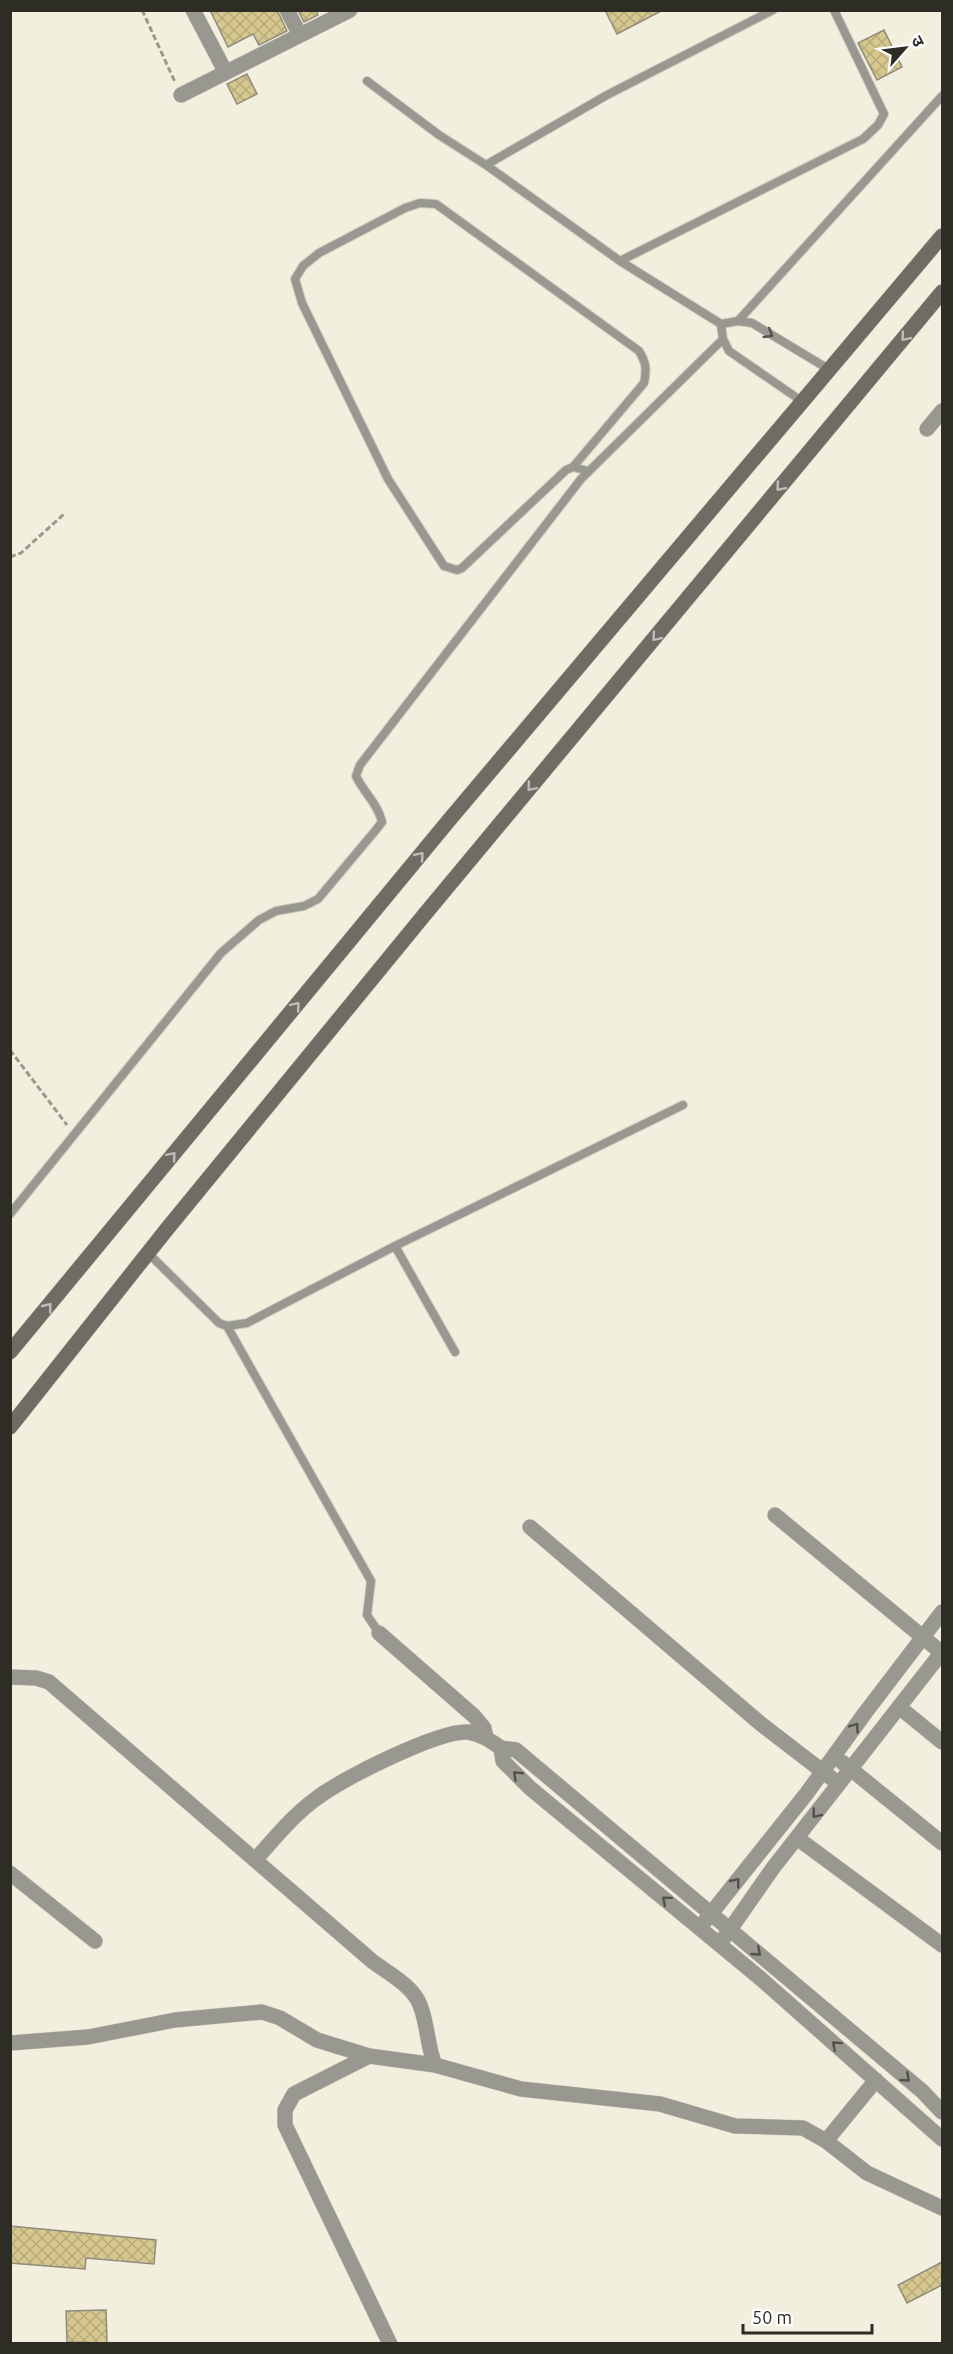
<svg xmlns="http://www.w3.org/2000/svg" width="953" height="2354" viewBox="0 0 953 2354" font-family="Ubuntu,'Noto Sans Devanagari',sans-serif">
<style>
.building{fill:url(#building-cross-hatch);stroke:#908c7d;stroke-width:1.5}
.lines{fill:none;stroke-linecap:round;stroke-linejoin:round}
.lane-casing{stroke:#cfccbd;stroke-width:10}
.street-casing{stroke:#cfccbd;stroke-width:16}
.secondary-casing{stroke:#cfccbd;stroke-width:16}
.path{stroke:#9c998c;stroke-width:3;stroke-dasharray:6 3;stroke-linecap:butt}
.lane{stroke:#989790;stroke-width:8}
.street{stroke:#989790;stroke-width:15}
.secondary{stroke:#6f6d63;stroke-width:15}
.oneway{stroke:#52514a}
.oneway2{stroke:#bebdb9}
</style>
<defs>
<pattern id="building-cross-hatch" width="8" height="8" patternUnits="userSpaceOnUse" patternTransform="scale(1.5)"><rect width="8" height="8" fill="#d5c78e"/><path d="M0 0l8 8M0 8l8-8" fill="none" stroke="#b7ab7a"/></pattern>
</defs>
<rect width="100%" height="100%" fill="#f3efde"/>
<!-- building -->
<path class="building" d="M210 10H277L287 31 259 45 253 34 228 47Z
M298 10H316L318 15 304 22Z
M605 10H663L617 34Z
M884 30 902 67 877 80 858 43Z
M247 74 257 94 237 104 227 84Z
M10 2226 156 2240 154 2264 86 2258 85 2269 10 2263Z
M942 2262V2285L907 2303 898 2285Z
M106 2310 107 2343 67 2342 66 2311Z"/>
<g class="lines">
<!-- lane casing -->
<g class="lane-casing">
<path id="lane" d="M367 81 439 135 486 165 620 261 721 324
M486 165 607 95 773 10
M620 261 863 139 878 125 884 114 834 10
M738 321 942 96
M803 402 729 351 723 339 721 324 738 321 752 323 830 370
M573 467 644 383C647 370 646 362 639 351L436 204 420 203 405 208 319 253 303 266 295 279 302 303 388 479 444 566 457 570 462 568 566 470 573 467 588 471
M10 1214 221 953 259 920 276 911 304 906 318 899 375 831 382 822C378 804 364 793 356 776L360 765 581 479 723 339
M395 1246 455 1352
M148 1253 219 1323 227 1326 247 1323 395 1246 683 1105
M227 1326 371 1581 367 1615 379 1633"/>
</g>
<!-- street casing -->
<g class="street-casing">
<path id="street" d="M193 10 225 71
M287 10 300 35
M181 95 350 10
M927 429 942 411
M775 1515 942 1653
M530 1527 761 1724 839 1784
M379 1633 474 1716 484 1728 486 1738
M10 1677 36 1678 49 1682 372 1961C388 1973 413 1986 420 2005 428 2025 427 2046 435 2065
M899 1707 942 1742
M842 1762 942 1843
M797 1838 942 1945
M255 1860C275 1838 293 1815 317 1798 341 1779 439 1730 468 1732 481 1734 491 1741 501 1748
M10 1873 95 1941
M705 1921 807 1793 865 1713 942 1612
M724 1938 773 1868 942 1652
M10 2043 88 2037 175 2020 262 2012 280 2018 317 2040 369 2056 435 2065 521 2089 660 2104 735 2126 803 2128 826 2141 867 2173 942 2208
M369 2056 294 2094 285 2110V2125L390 2344
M942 2112 922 2091 516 1750 501 1748 503 1761 530 1788 760 1978 942 2139
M826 2141 876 2080"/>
</g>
<!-- secondary casing -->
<g class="secondary-casing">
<path id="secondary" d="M10 1352 450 819 942 236
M10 1427 167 1229 425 914 942 292"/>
</g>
<!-- path -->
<path class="path" d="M142 10 175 82
M10 557 21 553 64 514
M10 1050 67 1125"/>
<!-- lane -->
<use href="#lane" class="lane"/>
<!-- street -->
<use href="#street" class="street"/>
<!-- secondary -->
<use href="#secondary" class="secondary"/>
</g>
<!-- one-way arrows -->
<defs><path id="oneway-chevron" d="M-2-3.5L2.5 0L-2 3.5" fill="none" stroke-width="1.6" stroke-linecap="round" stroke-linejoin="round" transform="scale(1.5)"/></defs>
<g class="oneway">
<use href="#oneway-chevron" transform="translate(769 334) rotate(31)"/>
<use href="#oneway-chevron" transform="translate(855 1727) rotate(-55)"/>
<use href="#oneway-chevron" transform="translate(517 1775) rotate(-136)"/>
<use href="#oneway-chevron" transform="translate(816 1814) rotate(128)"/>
<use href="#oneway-chevron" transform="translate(736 1882) rotate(-51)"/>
<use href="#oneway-chevron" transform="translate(666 1900) rotate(-140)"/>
<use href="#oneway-chevron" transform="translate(757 1952) rotate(41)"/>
<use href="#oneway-chevron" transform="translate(836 2045) rotate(-138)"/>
<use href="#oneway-chevron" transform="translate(906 2078) rotate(41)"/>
</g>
<g class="oneway2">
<use href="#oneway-chevron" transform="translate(905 337) rotate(130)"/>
<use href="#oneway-chevron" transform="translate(780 487) rotate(130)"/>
<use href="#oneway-chevron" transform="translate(656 637) rotate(130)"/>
<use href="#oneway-chevron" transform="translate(531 787) rotate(130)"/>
<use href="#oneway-chevron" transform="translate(420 856) rotate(-50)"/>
<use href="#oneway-chevron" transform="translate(296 1006) rotate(-50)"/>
<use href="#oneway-chevron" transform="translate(172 1156) rotate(-50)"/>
<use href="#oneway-chevron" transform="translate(48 1307) rotate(-51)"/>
</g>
<!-- border -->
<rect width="953" height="2354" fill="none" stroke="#2d2c25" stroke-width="24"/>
<!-- north arrow -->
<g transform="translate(905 48) rotate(62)" stroke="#ffffff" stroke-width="4.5" paint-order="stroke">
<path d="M0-4.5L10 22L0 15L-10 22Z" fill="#2d2c25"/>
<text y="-9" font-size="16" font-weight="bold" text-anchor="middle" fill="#2d2c25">उ</text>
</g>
<!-- scale -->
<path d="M743 2324v9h129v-9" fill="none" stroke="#2d2c25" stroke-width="3"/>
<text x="752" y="2324" font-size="18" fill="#2d2c25" stroke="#ffffff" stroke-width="4.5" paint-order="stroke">50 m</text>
</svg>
